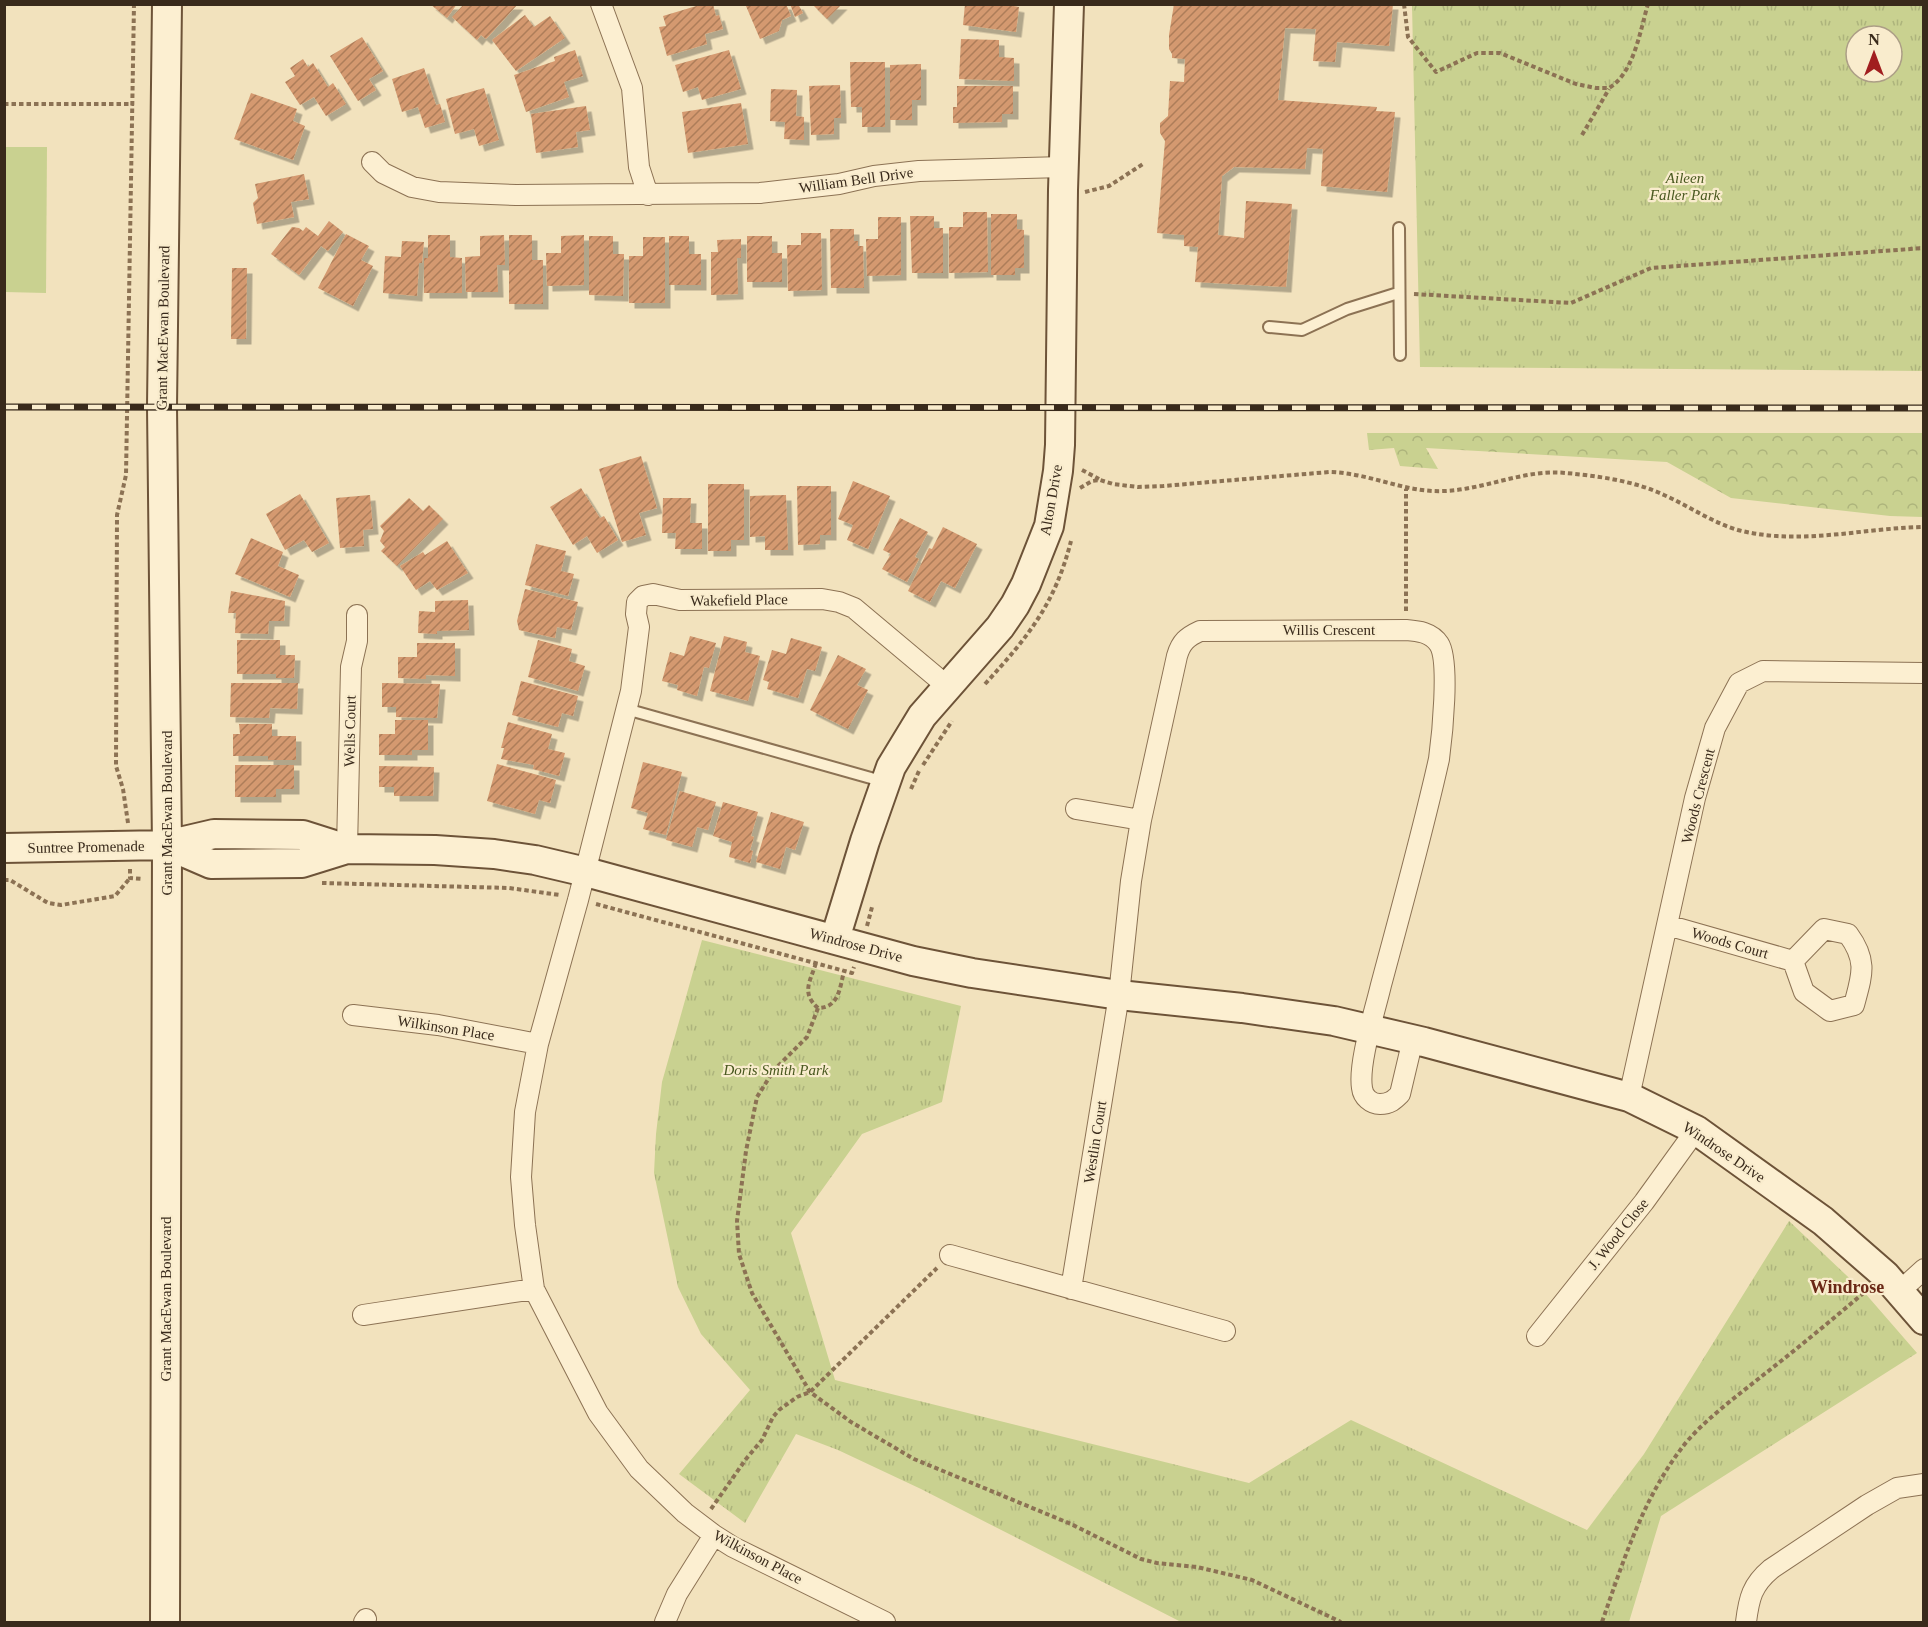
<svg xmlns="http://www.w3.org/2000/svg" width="1928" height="1627" viewBox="0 0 1928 1627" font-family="Georgia,serif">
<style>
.grass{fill:#c9d190}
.forest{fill:url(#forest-crowns)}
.park{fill:url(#park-tufts);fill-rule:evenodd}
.building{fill:url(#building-hatch);filter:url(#shadow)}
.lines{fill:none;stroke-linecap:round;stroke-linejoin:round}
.lane-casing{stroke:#8c7254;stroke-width:14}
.street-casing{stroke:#8c7254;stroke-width:22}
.secondary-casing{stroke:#6d5338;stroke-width:32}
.path{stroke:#8c7254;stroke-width:4;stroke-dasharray:4.5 3;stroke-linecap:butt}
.lane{stroke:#fcefd1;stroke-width:10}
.street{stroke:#fcefd1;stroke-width:20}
.secondary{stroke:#fcefd1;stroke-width:28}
.rail-casing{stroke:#392a1b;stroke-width:7}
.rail{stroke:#f9eccd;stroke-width:4.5;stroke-dasharray:14;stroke-linecap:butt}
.labels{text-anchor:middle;stroke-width:4.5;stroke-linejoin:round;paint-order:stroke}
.park-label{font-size:15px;font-style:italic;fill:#49581f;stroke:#f9eccd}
.street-label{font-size:15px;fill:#392a1b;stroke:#f9eccd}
.quarter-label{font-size:18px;font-weight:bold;fill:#6a2816;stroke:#f9eccd}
</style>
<defs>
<pattern id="forest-crowns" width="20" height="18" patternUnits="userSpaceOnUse" patternTransform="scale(1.5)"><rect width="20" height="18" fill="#c9d190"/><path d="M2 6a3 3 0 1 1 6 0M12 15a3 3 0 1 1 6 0" fill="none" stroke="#adb47c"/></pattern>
<pattern id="park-tufts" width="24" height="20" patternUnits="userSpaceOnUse" patternTransform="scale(1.5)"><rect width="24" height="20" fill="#c9d190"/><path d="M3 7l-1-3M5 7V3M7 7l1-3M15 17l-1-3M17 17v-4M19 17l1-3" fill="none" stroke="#adb47c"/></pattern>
<pattern id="building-hatch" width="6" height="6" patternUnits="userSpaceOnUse" patternTransform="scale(1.5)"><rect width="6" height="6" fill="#d4996f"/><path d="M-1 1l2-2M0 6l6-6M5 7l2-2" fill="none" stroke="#ad7d5a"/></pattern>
<filter id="shadow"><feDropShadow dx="5.5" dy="5.5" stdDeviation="0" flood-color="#0004"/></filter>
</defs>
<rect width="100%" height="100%" fill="#f2e2bd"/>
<!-- grass -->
<path class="grass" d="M5 147H47L46 293 5 292Z"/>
<!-- forest -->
<path class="forest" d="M1367 433H1923V517L1890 516 1731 498 1667 462 1426 448 1438 469 1400 466 1394 448 1369 450Z"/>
<!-- park -->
<path class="park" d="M1412 5H1923V371L1420 367ZM1856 36H1892V72H1856Z
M702 940 961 1006 942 1102 862 1134 791 1233 835 1380 1249 1483 1351 1420 1587 1530 1644 1454 1789 1221 1864 1292 1917 1353 1661 1516 1629 1622H1181L921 1489 838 1450 796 1434 745 1523 679 1474 750 1390 701 1334 678 1287 654 1173 656 1134 662 1082Z"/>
<!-- building -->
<path class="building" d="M430 4H457L447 18Z
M464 4H518L486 39 481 35 477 40 452 17Z
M703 4H713L716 16 719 15 723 29 705 34 707 44 667 56 659 27 666 26 663 16Z
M750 4H786L791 16 782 20 779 31 760 39 746 6Z
M790 4H798L803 13 795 17Z
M812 4H842L827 19Z
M965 4H1001L1019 7 1016 32 963 25Z
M1174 4H1393L1389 46 1337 42 1335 62 1313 61 1316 29 1285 28 1278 100 1377 107 1376 111 1395 112 1387 192 1321 186 1323 149 1307 148 1305 169 1234 167 1222 176 1218 235 1244 238 1246 201 1292 204 1286 287 1195 282 1198 247 1184 246V235L1157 233 1165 141 1160 133V123L1168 116 1170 81 1184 82 1185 59 1172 58V54L1169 49V35Z
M525 15 534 27 550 16 565 38 516 71 492 40Z
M362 37 383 71 369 79 376 90 358 101 330 56Z
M961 39 999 40V57L1014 58V81L959 79Z
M575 50 583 76 564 82 569 97 526 112 514 75 555 61 554 57Z
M729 50 741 89 702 100 698 87 683 92 675 65Z
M303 59 308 67 313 63 328 87 333 83 346 104 326 116 314 97 300 105 285 82 295 76 290 68Z
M850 62H885V127H862V107H851Z
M921 64V100H912V120H890V65Z
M424 68 436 105 440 104 445 122 425 128 418 107 402 112 392 79Z
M840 85 841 118H834V134L811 135 809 86Z
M957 86H1013V114H1002V122L953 123V107H957Z
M484 88 499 140 479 146 474 129 455 134 446 99Z
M771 89 797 90 796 116 804 117V140L784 139 785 122 770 121Z
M251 93 297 109 293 121 305 126 293 160 234 139Z
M741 103 748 144 688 153 682 112Z
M586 106 590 130 576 132 578 147 536 153 531 114Z
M304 174 309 199 291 202 294 217 257 224 253 203 258 198 255 184Z
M963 212H987L988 272 949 273V227H963Z
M991 214H1017V229L1024 230V268H1015V275H991Z
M910 216H934V228H943V273H912Z
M878 217H901V275L867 276 866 239H878Z
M329 221 343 232 328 251 321 246 299 275 271 254 292 227 299 228 303 231 306 227 318 236Z
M830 229H854V241H858V246H863L864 288H831Z
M801 233H821L822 290 788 291 787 245H801Z
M346 234 369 246 361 260 373 266 353 306 318 288Z
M428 235H450V257L462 258V293H424V258H428Z
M504 235 505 265H497L498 292H466L465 257 480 256V236Z
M509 235H532V260H543V304H509Z
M584 235V285L547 286 546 253H561V236Z
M589 236H613V254H624L623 296 589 295Z
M669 236H689V254H701V285H669Z
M747 236H772V253H782V282H747Z
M643 237H665V303H629V256H643Z
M741 239V258H737L738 294 711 295V252H718L717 240Z
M402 241 424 242 422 263H419L417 296 383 293 385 256 401 257Z
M232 268H247L246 339H231Z
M641 456 657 508 639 513 646 535 622 542 599 469Z
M853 481 890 496 868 549 847 540 853 525 838 519Z
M708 484H744V540H731V551H708Z
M797 486H831V535H820V544L798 545Z
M581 488 600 518 604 516 618 540 597 553 587 536 573 545 550 507Z
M300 494 329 543 312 552 304 540 285 550 266 514Z
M370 495 373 529 363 530 364 546 340 548 336 498Z
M786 495 788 550H765V536L750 537V496Z
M409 498 423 511 429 505 443 519 397 566 381 551 385 547 380 541 384 531 380 526Z
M663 498H691L690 523H702V549H675L676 533H662Z
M900 518 928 532 915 557 919 559 907 582 882 569 891 554 883 550Z
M943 527 977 544 955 588 941 581 930 602 908 591 929 548 932 549Z
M251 538 283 552 278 566 299 575 290 597 235 574Z
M447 541 468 573 437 590 430 581 416 590 400 566 423 552 425 555Z
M536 544 566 551 561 571 574 574 568 596 525 585Z
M525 589 578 602 571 630 557 627 555 638 519 630 517 621Z
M231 591 285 601 284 621H269L268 634 235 633 236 613H228Z
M468 600 469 630 437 631V634L418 633 419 611 435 612V601Z
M690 636 716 643 709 668 704 667 697 696 677 690 678 685 662 681 670 652 684 656Z
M724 636 747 642 745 652 760 656 748 701 710 691Z
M791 638 822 647 815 671 807 669 798 698 767 689 769 682 763 680 772 650 786 654Z
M237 640H280V655H295L294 678H276V674H237Z
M538 640 572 649 569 661 585 666 578 691 528 677Z
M417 643H455V676L426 675V679L398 678V657H417Z
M838 655 866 669 857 685 868 690 848 729 810 710Z
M521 681 578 696 573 716 562 713 558 727 512 715Z
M231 683H298L297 709 270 708 269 718 230 717Z
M382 683 440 684 437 718 396 717V707H382Z
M395 720H428V750H412V755H379V734H395Z
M508 722 552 734 548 749 565 753 559 776 533 769 534 765 501 759 504 748H501Z
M239 724H272V736H296V760H268V756H233V734H240Z
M643 762 682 772 666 835 643 829 648 813 631 808Z
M497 764 556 780 550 803 539 800 535 814 487 801Z
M235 765H294V789H276V797H235Z
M379 766 434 767 433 796H394V787H379Z
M680 791 716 802 708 830 697 827 692 847 666 840Z
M723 802 758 812 751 836 754 837 750 850 753 851 750 863 729 857 732 842 713 836Z
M771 812 804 822 795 850 786 847 780 869 756 862Z"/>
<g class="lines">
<!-- lane casing -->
<g class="lane-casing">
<path id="lane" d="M1399 228 1400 355
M1269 327 1302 330 1347 309 1398 293
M626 709 885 782"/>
</g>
<!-- street casing -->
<g class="street-casing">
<path id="street" d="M601 4 632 88 639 167 648 195
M372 162 383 173 412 187 439 192 516 195 760 193 839 184 874 176 919 171 1064 167
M1076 809 1141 820
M347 849 351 667 357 641V615
M1667 925 1793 961
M1824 929 1848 934C1868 961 1862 975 1854 1005L1830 1011 1804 992 1793 961Z
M353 1015 438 1025 538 1044
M1629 1097 1695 798 1715 728 1739 683 1763 671 1924 673
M950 1255 1225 1331
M1071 1289 1119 995 1131 881 1141 820 1177 656C1181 642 1187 637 1200 631L1406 630C1418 631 1431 632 1439 644 1450 661 1442 737 1439 759 1422 835 1401 910 1381 985 1375 1011 1358 1063 1362 1088 1363 1097 1371 1104 1380 1104 1390 1104 1394 1100 1400 1094L1413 1039
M1900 1291 1924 1269
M363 1315 534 1289
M1537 1336 1644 1202 1696 1130
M364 1622 366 1619
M665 1622 677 1594 714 1535
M885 1622 733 1547 714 1535 685 1513 639 1469 598 1413 534 1289 525 1225 521 1177 525 1112 538 1044 578 900 631 691 639 627 636 614 637 602 643 596 653 594 680 600 822 599 839 602 854 608 947 686
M1746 1622C1749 1598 1752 1585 1771 1569L1867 1505 1897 1488 1924 1484"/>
</g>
<!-- secondary casing -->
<g class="secondary-casing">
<path id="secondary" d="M167 845 211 864 302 863 347 849
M4 848 167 845 214 834 303 835 347 849 435 850 494 854 535 860 586 872 913 961 972 973 1119 995 1242 1008 1334 1021 1424 1042 1629 1097 1696 1130 1823 1221 1885 1275 1924 1320
M835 939 865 841 891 767 922 716 1000 627 1015 605 1026 584 1049 526 1058 471 1060 445 1063 190 1069 4
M165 1622 167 845 162 407 167 4"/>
</g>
<!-- path -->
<path class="path" d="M1404 4 1408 37 1436 72 1477 53H1500L1576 84 1596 88H1609C1634 73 1640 31 1648 4
M4 104H134
M1582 135 1609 89
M1085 192 1109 186 1143 164
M1414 294 1571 303 1651 268 1924 248
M1082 470 1099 479
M1080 488 1092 481 1100 480 1113 484 1138 487 1163 486 1329 472C1371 473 1404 493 1445 491 1487 489 1524 469 1566 473 1598 476 1635 481 1664 495 1689 506 1711 522 1738 530 1799 546 1862 528 1924 527
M1406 611V489
M985 684C1028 637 1055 604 1071 541
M923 765 952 721
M911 789 919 771
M128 823 123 789 116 766 117 515 126 475 134 4
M130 869V878L143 879
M4 880H10L48 903 61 905 115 896 130 878
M322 883 509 888 560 895
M596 904 852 973 854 967
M867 926 872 907
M816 963C810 982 801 993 818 1008 839 1008 840 987 844 971
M818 1008 807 1037 774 1070 757 1097 746 1151 737 1221 739 1254 752 1293 810 1392 851 1422 914 1459 1071 1524 1141 1559 1157 1563 1197 1567 1252 1580 1341 1622
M711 1509 746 1459 762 1440 773 1417 779 1410 797 1397 810 1392 937 1268
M1602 1622C1623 1562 1642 1501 1681 1449 1699 1424 1737 1396 1762 1376 1798 1348 1833 1319 1867 1290"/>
<!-- lane -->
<use href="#lane" class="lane"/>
<!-- street -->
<use href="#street" class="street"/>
<!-- secondary -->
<use href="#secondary" class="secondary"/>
<!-- rail casing -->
<g class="rail-casing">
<path id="rail" d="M4 407 1924 408"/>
</g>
<!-- rail -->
<use href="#rail" class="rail"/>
</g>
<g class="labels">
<!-- park labels -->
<g class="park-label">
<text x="1685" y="183">Aileen<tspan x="1685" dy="17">Faller Park</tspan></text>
<text x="776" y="1075">Doris Smith Park</text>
</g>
<!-- street labels -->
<g class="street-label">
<text transform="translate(856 180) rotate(-8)" y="5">William Bell Drive</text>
<text transform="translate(163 328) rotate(-89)" y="5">Grant MacEwan Boulevard</text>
<text transform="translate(1051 500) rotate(-80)" y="5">Alton Drive</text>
<text transform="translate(739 600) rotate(-1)" y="5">Wakefield Place</text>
<text x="1329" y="635">Willis Crescent</text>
<text transform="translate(350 731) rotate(-89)" y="5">Wells Court</text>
<text transform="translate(1698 796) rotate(-76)" y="5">Woods Crescent</text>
<text transform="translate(167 813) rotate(-90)" y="5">Grant MacEwan Boulevard</text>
<text transform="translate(86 847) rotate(-1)" y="5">Suntree Promenade</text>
<text transform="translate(1730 943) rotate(16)" y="5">Woods Court</text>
<text transform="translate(856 945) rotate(15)" y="5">Windrose Drive</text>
<text transform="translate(446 1028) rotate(9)" y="5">Wilkinson Place</text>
<text transform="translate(1095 1142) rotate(-81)" y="5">Westlin Court</text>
<text transform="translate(1724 1152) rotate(34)" y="5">Windrose Drive</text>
<text transform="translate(1618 1234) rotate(-51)" y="5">J. Wood Close</text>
<text transform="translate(166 1299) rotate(-90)" y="5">Grant MacEwan Boulevard</text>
<text transform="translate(758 1557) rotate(28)" y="5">Wilkinson Place</text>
</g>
<!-- quarter labels -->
<g class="quarter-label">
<text x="1847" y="1293">Windrose</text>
</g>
</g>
<!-- border -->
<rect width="1928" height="1627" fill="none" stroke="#392a1b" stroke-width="12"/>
<!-- north arrow -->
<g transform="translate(1874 54)"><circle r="28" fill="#f9eccd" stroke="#ac9e86" stroke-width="1.5"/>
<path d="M0-4.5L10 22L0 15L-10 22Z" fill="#a11e1f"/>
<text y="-9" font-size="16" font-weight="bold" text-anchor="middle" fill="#392a1b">N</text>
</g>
</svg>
